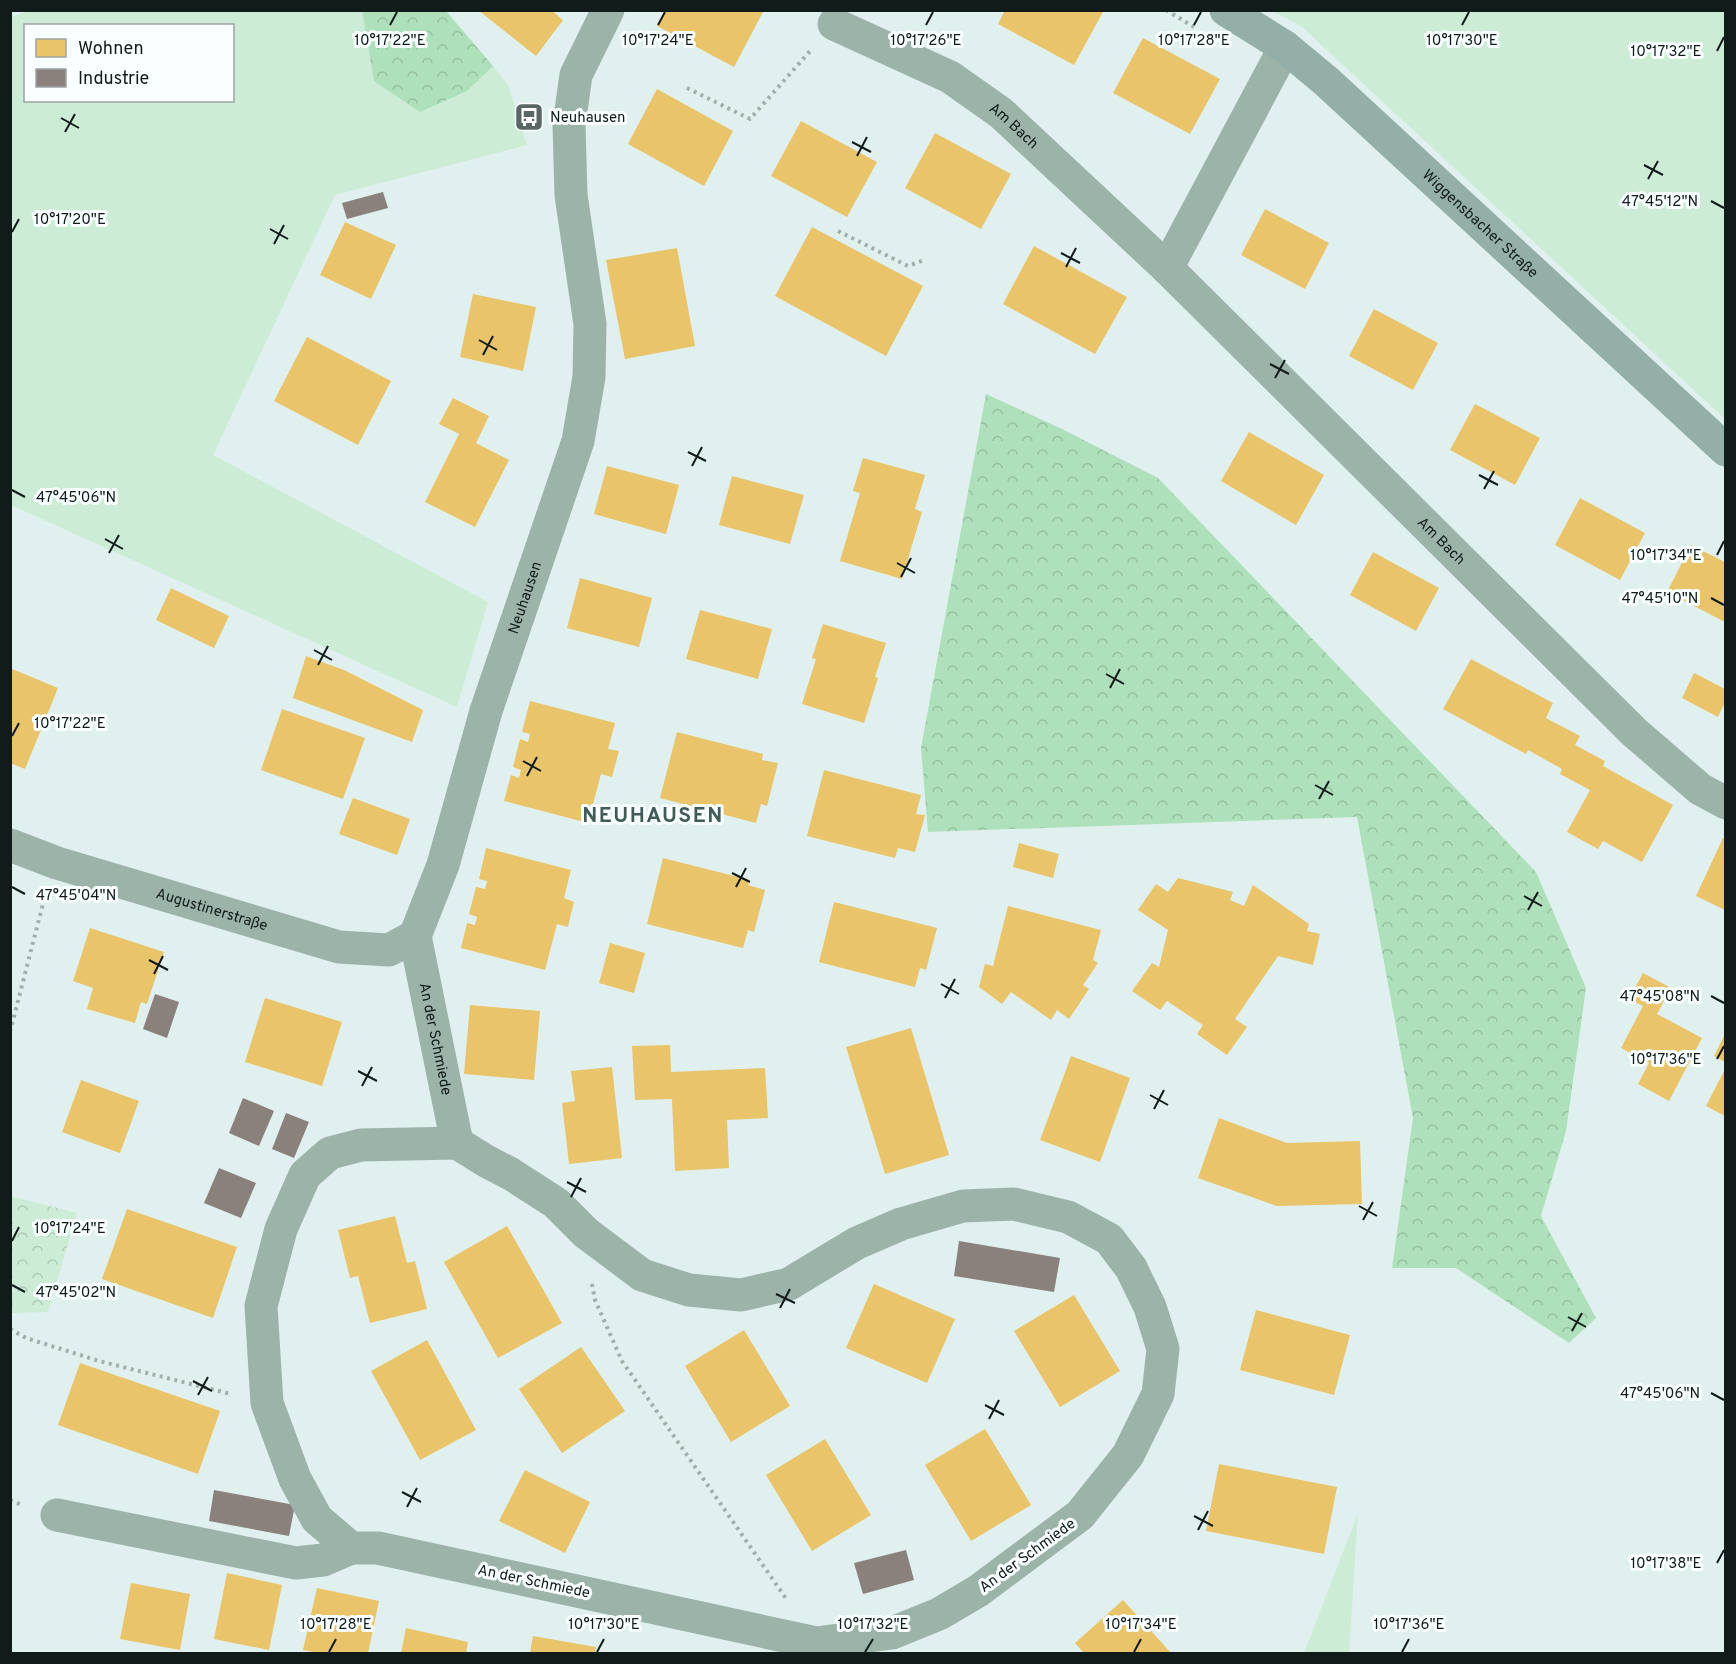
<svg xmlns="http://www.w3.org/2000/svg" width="1736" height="1664" viewBox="0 0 1736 1664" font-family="Overpass,sans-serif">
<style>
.grass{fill:#ccecd5;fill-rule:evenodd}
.forest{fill:url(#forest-crowns)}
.park{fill:url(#park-crowns)}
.homes{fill:#e9c46a}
.industry{fill:#8a817c}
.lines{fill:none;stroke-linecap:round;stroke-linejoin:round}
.path{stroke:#9fb0ac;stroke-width:4;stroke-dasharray:3 4.5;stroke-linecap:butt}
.street{stroke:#9cb3aa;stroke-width:33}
.secondary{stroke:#94afa7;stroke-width:33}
.ticks{fill:none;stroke:#101b1a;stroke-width:2}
.labels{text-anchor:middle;stroke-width:6;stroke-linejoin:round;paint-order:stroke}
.poi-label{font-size:15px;fill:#101b1a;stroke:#f9fffe;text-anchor:start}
.street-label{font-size:15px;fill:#101b1a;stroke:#f9fffe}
.district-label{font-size:21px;font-weight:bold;letter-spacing:1.5px;fill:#415b58;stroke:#f9fffe}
.ticks-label{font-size:15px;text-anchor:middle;fill:#101b1a;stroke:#f9fffe;stroke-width:6;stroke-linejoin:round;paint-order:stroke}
</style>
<defs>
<pattern id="forest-crowns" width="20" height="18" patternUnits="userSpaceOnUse" patternTransform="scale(1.5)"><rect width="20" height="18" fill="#aee0bb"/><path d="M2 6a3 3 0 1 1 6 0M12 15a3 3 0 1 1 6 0" fill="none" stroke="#95c0a0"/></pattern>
<pattern id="park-crowns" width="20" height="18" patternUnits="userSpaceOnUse" patternTransform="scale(1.5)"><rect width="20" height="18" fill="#ccecd5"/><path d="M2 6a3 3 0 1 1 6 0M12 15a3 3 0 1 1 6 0" fill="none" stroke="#aecab6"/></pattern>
</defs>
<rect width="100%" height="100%" fill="#e0f0ee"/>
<!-- grass -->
<path class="grass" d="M33 10 362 11 374 81 467 91 493 66 508 85 527 145 335 195 213 455 488 602 457 707 11 505 10 17ZM26 26H232V100H26Z
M1273 11H1725V419L1302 27Z
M1358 1513 1349 1653H1304Z"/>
<!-- forest -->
<path class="forest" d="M362 11H446L493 66 467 91 420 112 374 81Z
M986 394 1062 429 1158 478 1536 872 1586 988 1566 1131 1541 1216 1596 1318 1569 1343 1456 1268H1392L1413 1118 1357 817 928 832 921 748Z"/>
<!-- park -->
<path class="park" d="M10 1196 77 1213 48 1312 11 1313Z"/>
<!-- homes -->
<path class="homes" d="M478 10H551L563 20 536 56Z
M666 10H761L763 12 734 67 657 26Z
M1005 10H1104L1074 65 998 24Z
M1143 38 1220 79 1190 134 1113 93Z
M657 89 733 131 704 186 628 144Z
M801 121 877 162 847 217 771 176Z
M935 133 1011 174 981 229 905 188Z
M1265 209 1329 243 1305 289 1241 255Z
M345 222 396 245 371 299 320 275Z
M812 227 923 286 886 356 775 296Z
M1034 246 1127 297 1095 354 1003 304Z
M677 248 695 346 625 359 606 260Z
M473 294 536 307 523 371 460 357Z
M1374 309 1438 343 1413 390 1349 356Z
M307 337 391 381 358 445 274 401Z
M453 398 489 416 476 443 509 460 475 527 425 502 459 434 439 424Z
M1475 404 1540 438 1515 485 1450 450Z
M1249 432 1324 475 1296 525 1221 481Z
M863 458 925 475 915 509 922 512 902 579 840 561 860 493 853 491Z
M607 466 679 485 666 534 594 514Z
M732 476 804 495 790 544 719 525Z
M1580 498 1645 533 1620 580 1555 545Z
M1691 545 1725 562V622L1667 592Z
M1373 552 1439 588 1416 631 1350 595Z
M580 578 652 598 639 647 567 628Z
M171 588 229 616 214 648 156 620Z
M700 610 772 629 758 679 686 659Z
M823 624 886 643 875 677 878 678 864 723 802 704 816 659 812 658Z
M306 656 344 670 423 710 412 742 293 698Z
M1471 659 1553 703 1546 718 1580 736 1575 745 1605 761 1603 766 1673 805 1642 862 1603 841 1598 849 1567 832 1590 790 1560 774 1562 769 1528 750 1526 754 1443 709Z
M10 668 58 688 25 769 10 763Z
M1694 673 1725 689V702L1718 717 1682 698Z
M530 701 615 723 608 749 619 751 612 777 601 774 588 823 504 801 511 775 519 778 521 770 513 767 520 739 528 742 530 734 522 732Z
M282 709 365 738 343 799 261 770Z
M677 732 763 754 762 760 778 763 767 806 761 804 756 823 660 798Z
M824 770 921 795 916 814 925 815 915 852 898 848 895 858 807 836Z
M353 798 410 819 397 855 339 834Z
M1723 838 1725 839V910L1696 896Z
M1019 843 1059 854 1053 878 1013 867Z
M486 848 571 870 564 898 574 902 571 914 568 927 557 924 545 970 461 948 467 923 475 925 477 917 469 914 476 887 485 889 487 881 479 879Z
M663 858 750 880 748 885 765 890 754 932 748 930 743 948 647 924Z
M1178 878 1233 892 1230 900 1244 906 1253 885 1309 924 1307 931 1320 934 1313 965 1278 956 1235 1019 1247 1027 1227 1055 1197 1034 1203 1025 1167 1001 1160 1010 1132 991 1152 963 1159 967 1168 930 1138 910 1156 884 1168 892Z
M834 902 937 928 926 970 920 968 915 987 819 962Z
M1008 906 1101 930 1093 960 1098 963 1083 985 1089 989 1069 1019 1057 1010 1051 1020 1011 992 1002 1004 979 987 985 964 993 966Z
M90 928 164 952 147 1004 141 1002 135 1023 87 1009 93 988 73 981Z
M610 943 645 953 634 993 599 983Z
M1643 973 1671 988 1657 1014 1702 1038 1669 1101 1638 1084 1649 1063 1621 1048 1643 1006 1629 999Z
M265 998 342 1022 322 1086 245 1062Z
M470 1005 540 1011 534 1080 464 1074Z
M911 1028 949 1155 885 1174 846 1047Z
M1725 1034V1062L1714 1056Z
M670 1045 671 1072 765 1068 768 1118 727 1120 729 1168 675 1171 672 1099 635 1100 632 1046Z
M1071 1056 1130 1078 1100 1162 1040 1140Z
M612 1067 622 1158 569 1164 562 1103 575 1101 571 1071Z
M1725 1069V1116L1706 1106Z
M81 1080 139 1101 120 1153 62 1132Z
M1219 1118 1287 1143 1360 1141 1362 1204 1277 1206 1198 1178Z
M127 1209 237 1247 213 1318 102 1279Z
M395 1216 407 1263 415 1261 427 1309 370 1323 358 1276 350 1278 338 1230Z
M507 1226 562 1323 498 1358 444 1262Z
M874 1284 955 1319 927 1383 846 1348Z
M1074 1295 1120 1371 1060 1407 1014 1331Z
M1256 1310 1350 1335 1334 1395 1240 1370Z
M744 1330 790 1406 731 1442 685 1366Z
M427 1340 476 1430 420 1460 371 1371Z
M581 1347 625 1411 562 1453 519 1389Z
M80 1363 220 1411 198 1474 58 1425Z
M985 1429 1031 1505 971 1541 925 1465Z
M825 1439 871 1515 812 1551 766 1475Z
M1219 1464 1337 1487 1324 1554 1206 1531Z
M525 1470 590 1502 565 1553 499 1521Z
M227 1573 282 1585 269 1650 214 1639Z
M131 1583 190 1594 180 1650 120 1639Z
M317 1588 379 1601 368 1653H320L303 1650Z
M1123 1600 1171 1653H1084L1075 1643Z
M406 1628 468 1642 466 1653H401Z
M533 1636 596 1647 595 1653H530Z"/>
<!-- industry -->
<path class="industry" d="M383 192 388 208 347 219 342 203Z
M155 994 179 1002 167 1038 143 1029Z
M243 1098 274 1111 259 1146 229 1133Z
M286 1113 309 1122 294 1158 272 1149Z
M219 1168 256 1183 241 1218 204 1203Z
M959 1241 1060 1258 1054 1292 954 1276Z
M214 1490 295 1505 289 1536 209 1521Z
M906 1550 914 1580 863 1594 854 1563Z"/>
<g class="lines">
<!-- path -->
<path class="path" d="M1166 10 1194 27
M687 88 750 119 811 50
M838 231 908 266 924 260
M10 1032 45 896
M592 1284 595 1300 622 1361 787 1600
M10 1329 26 1338 99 1361 231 1394
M10 1500 22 1505"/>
<!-- street -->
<g class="street">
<path id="s1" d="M834 24 950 77 1001 113 1167 268 1634 732 1700 789 1726 803"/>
<path d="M1167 268 1285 47"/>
<path id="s2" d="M10 845 57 863 339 947 389 950 415 936"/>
<path id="s3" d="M415 936 443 865 486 711 578 441 589 377 590 324 571 195 569 125 576 75 608 10"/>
<path id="s4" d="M415 936 457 1143"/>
<path d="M457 1143 486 1161 511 1174 556 1203 586 1233 642 1275 689 1290 741 1295 789 1284 857 1243 901 1224 963 1206 1014 1204 1068 1217 1109 1239 1131 1268 1150 1307 1163 1349 1158 1394 1128 1455 1080 1515 978 1591 939 1614 892 1633 816 1643 378 1548H351L317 1519 295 1479 267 1403 261 1306 281 1229 305 1175 330 1153 361 1145Z"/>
<path d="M57 1515 296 1563 323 1560 351 1548"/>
</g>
<!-- secondary -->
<path class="secondary" id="s5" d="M1226 10 1285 47 1326 81 1726 450"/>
</g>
<!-- ticks -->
<path class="ticks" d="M390 25 397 12M658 25 665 12M926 25 933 12M1194 25 1201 12M1462 25 1469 12M1717 51 1724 37M61 118 79 128M65 132 75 114M852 142 871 152M857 156 867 137M1644 165 1663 175M1648 179 1658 161M1711 201 1724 208M270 229 288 239M12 232 19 219M274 244 284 225M1061 253 1080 263M1066 267 1076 248M479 340 497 350M483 355 493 336M1270 364 1289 374M1275 378 1285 360M688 452 706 461M692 466 702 447M1479 475 1498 485M1484 489 1494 471M12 490 25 497M105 539 123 549M109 553 119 535M1717 555 1724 541M897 563 915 573M901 577 911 558M1711 598 1724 605M314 650 332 660M318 665 328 646M1106 674 1124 684M1110 688 1120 669M12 736 19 723M523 761 541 771M527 776 537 757M1315 785 1333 795M1319 799 1329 781M732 873 750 882M12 887 25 894M736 887 746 868M1524 896 1542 906M1528 910 1538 892M149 960 168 970M154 974 163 956M941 984 959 994M1711 996 1724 1003M945 998 955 979M1717 1059 1724 1046M358 1071 377 1081M362 1086 372 1067M1150 1095 1168 1105M1154 1109 1164 1090M567 1182 586 1192M571 1197 581 1178M1359 1206 1377 1216M1363 1220 1373 1202M12 1241 19 1227M12 1285 25 1292M776 1294 795 1303M780 1308 790 1289M1568 1317 1586 1327M1572 1331 1582 1313M193 1381 212 1391M1711 1393 1724 1400M198 1395 208 1377M985 1405 1004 1415M989 1419 999 1400M402 1492 421 1502M407 1507 417 1488M1194 1516 1213 1526M1198 1530 1208 1511M1717 1563 1724 1550M329 1652 336 1639M597 1652 604 1639M865 1652 873 1639M1134 1652 1141 1639M1402 1652 1409 1639"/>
<!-- icons -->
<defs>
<g id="bus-square" transform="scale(1.5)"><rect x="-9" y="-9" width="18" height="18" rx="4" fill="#596664" stroke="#f9fffe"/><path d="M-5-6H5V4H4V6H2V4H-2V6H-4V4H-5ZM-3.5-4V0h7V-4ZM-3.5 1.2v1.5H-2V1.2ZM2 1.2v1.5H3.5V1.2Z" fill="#fff"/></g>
</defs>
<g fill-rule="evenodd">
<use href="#bus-square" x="529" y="117"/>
</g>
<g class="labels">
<!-- poi labels -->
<g class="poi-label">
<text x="550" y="122">Neuhausen</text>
</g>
<!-- street labels -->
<g class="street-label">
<text dy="5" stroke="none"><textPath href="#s1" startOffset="208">Am Bach</textPath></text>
<text dy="5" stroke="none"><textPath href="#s5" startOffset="333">Wiggensbacher Straße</textPath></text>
<text dy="5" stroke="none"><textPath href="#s1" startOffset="804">Am Bach</textPath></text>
<text dy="5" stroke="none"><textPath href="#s3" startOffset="356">Neuhausen</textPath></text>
<text dy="5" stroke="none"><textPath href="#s2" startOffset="212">Augustinerstraße</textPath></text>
<text dy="5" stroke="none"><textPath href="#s4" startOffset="105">An der Schmiede</textPath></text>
<text transform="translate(1027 1555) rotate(-36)" y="5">An der Schmiede</text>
<text transform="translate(534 1581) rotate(12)" y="5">An der Schmiede</text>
</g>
<!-- district labels -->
<g class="district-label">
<text x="653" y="822">NEUHAUSEN</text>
</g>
</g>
<g class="ticks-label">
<text x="390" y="45">10°17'22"E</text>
<text x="658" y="45">10°17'24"E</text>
<text x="926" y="45">10°17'26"E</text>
<text x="1194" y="45">10°17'28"E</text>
<text x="1462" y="45">10°17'30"E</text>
<text x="1666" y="56">10°17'32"E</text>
<text x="1660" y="206">47°45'12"N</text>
<text x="70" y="224">10°17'20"E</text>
<text x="76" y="502">47°45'06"N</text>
<text x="1666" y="560">10°17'34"E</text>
<text x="1660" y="603">47°45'10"N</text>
<text x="70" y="728">10°17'22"E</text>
<text x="76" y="900">47°45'04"N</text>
<text x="1660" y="1001">47°45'08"N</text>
<text x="1666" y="1064">10°17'36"E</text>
<text x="70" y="1233">10°17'24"E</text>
<text x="76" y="1297">47°45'02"N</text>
<text x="1660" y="1398">47°45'06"N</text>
<text x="1666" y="1568">10°17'38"E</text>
<text x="336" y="1629">10°17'28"E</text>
<text x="604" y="1629">10°17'30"E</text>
<text x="873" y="1629">10°17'32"E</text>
<text x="1141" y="1629">10°17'34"E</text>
<text x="1409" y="1629">10°17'36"E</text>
</g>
<!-- border -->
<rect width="1736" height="1664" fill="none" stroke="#101b1a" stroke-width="24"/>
<!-- legend -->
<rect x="24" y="24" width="210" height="78" fill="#f9fffe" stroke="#9ca4a3" stroke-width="1.5"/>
<rect x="36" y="39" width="30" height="18" fill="#e9c46a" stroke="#9ca4a3" stroke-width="1.5"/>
<text x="78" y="54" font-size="18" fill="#101b1a">Wohnen</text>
<rect x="36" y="69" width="30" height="18" fill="#8a817c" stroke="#9ca4a3" stroke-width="1.5"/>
<text x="78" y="84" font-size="18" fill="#101b1a">Industrie</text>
</svg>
